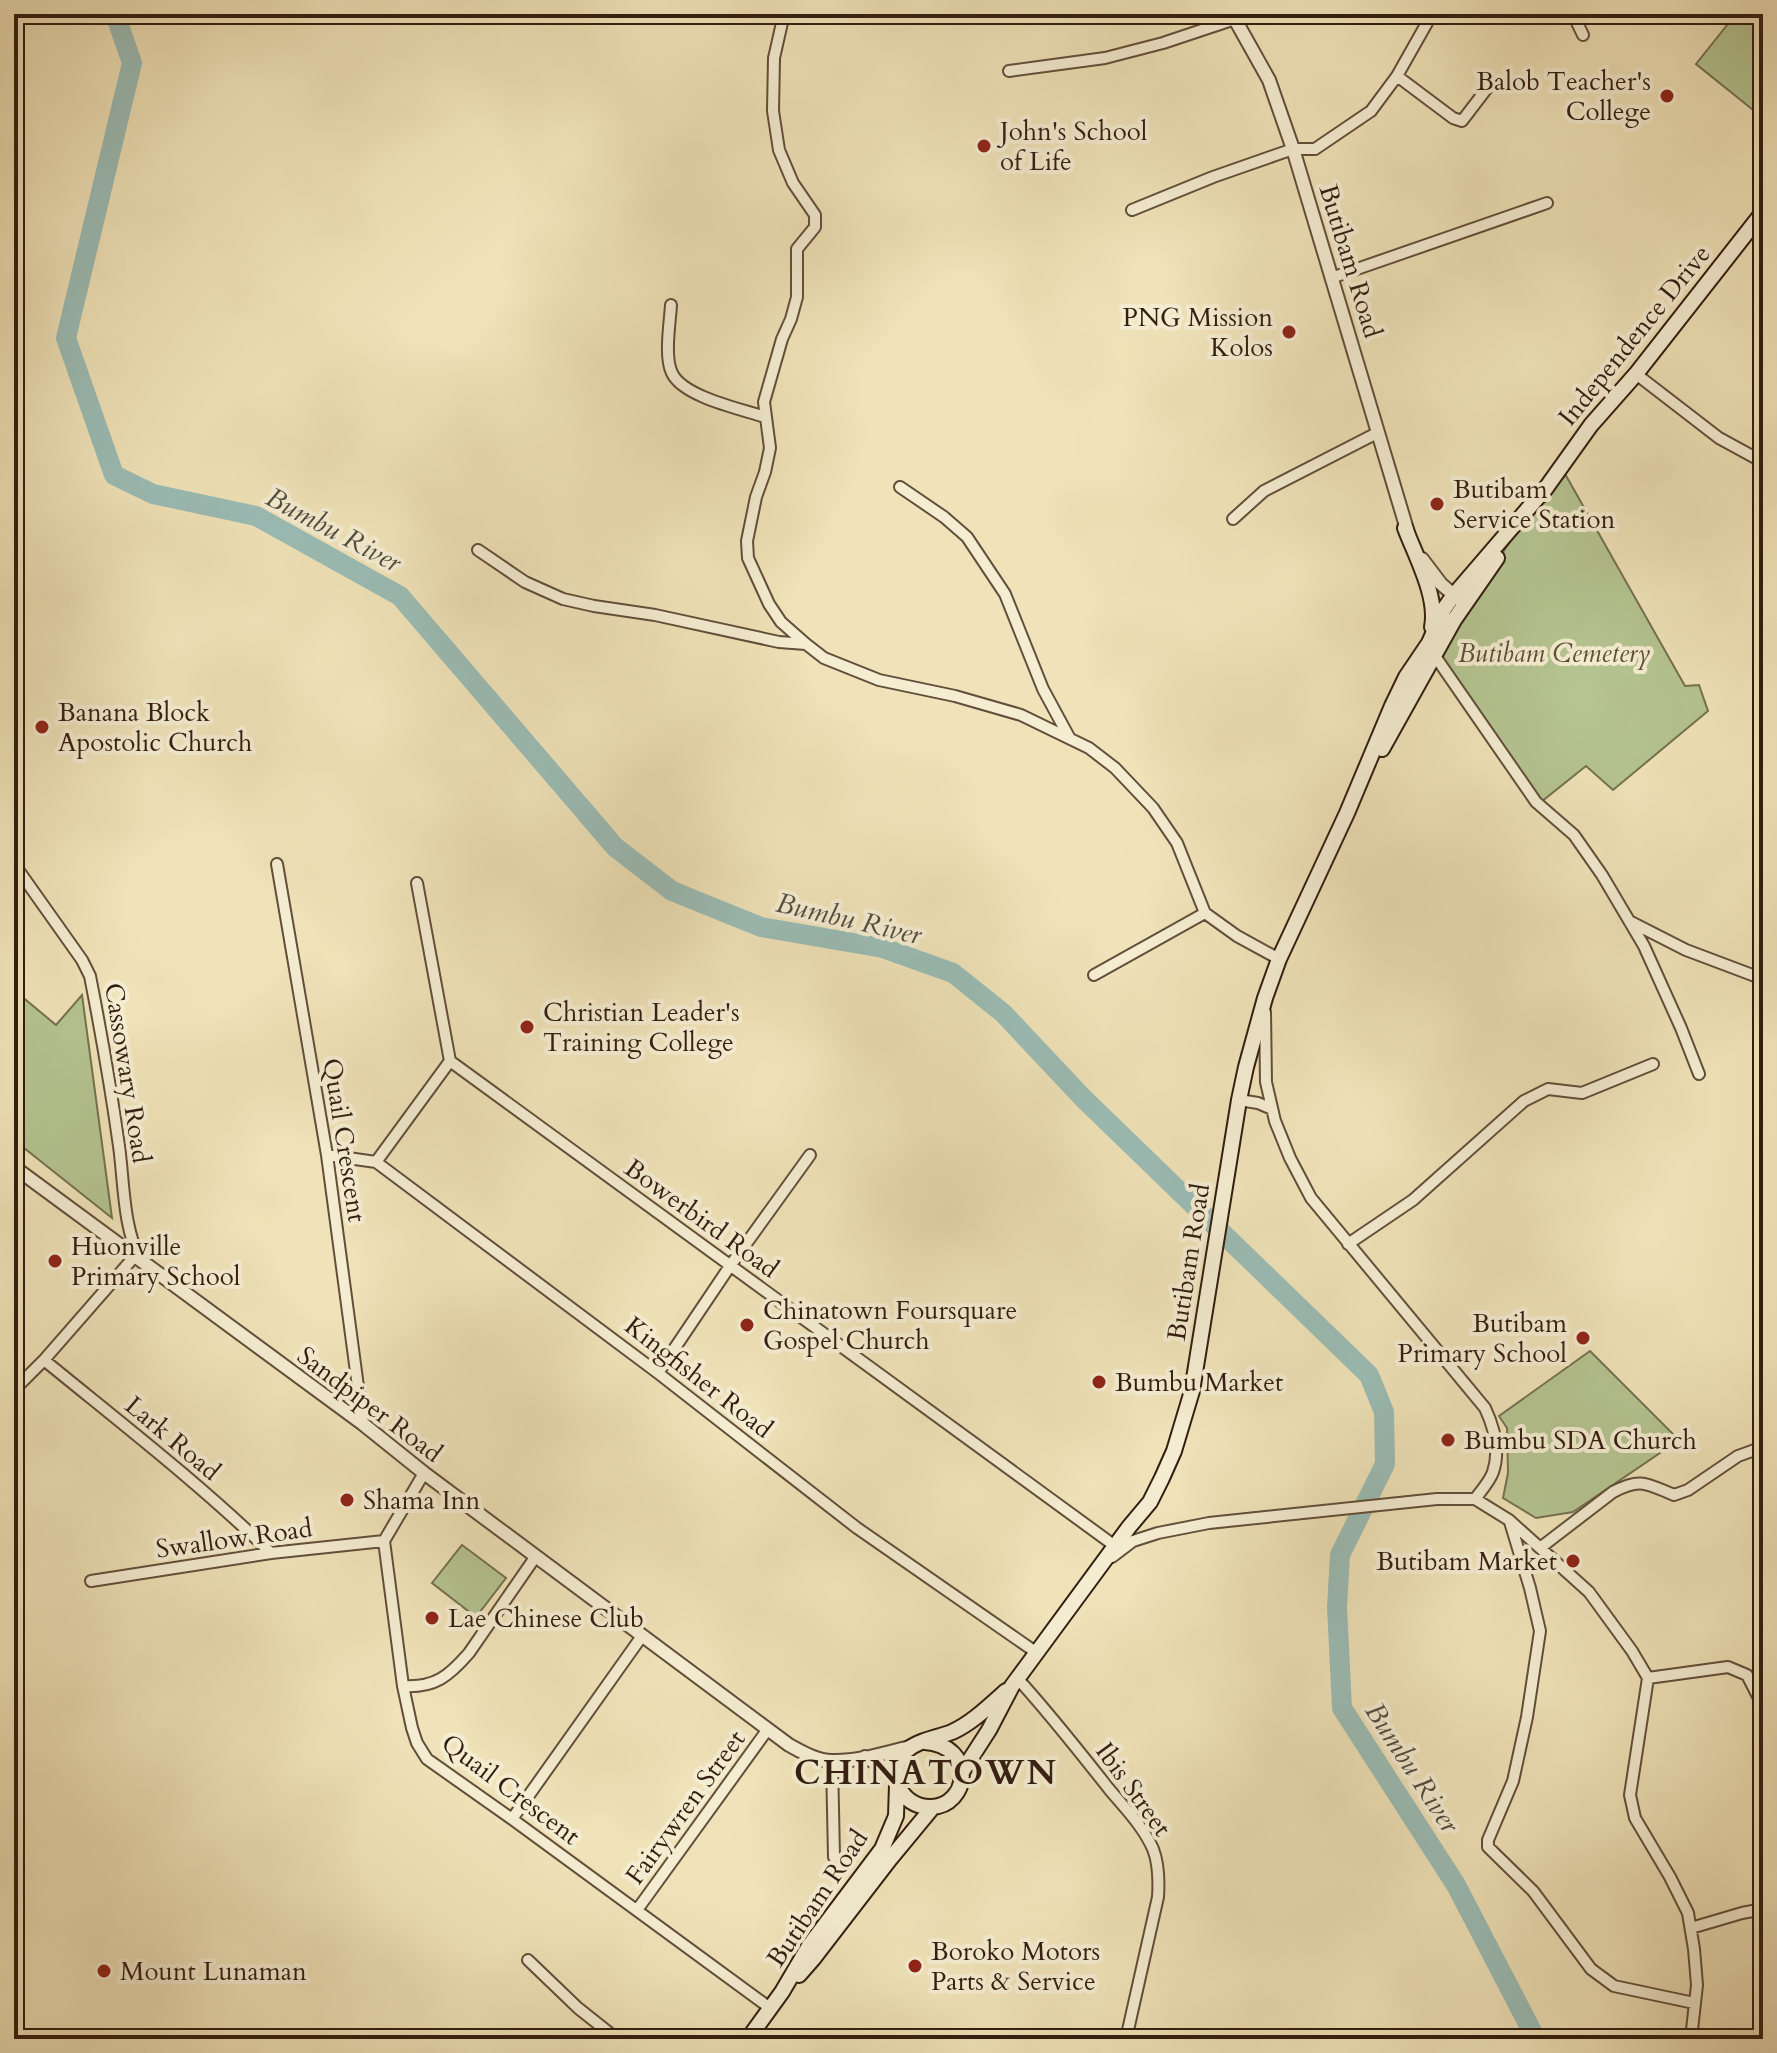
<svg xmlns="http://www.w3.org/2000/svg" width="1777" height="2053" viewBox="0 0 1777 2053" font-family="Cardo,serif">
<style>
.green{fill:#b5c592;stroke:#747151;stroke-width:2}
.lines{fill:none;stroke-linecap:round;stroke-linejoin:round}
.river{stroke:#9bbdb6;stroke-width:20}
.minor-casing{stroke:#624e3a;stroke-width:14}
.tertiary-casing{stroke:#624e3a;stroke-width:16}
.secondary-casing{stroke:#321d10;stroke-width:18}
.minor{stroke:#f5edd2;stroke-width:10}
.tertiary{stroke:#f5edd2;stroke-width:12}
.secondary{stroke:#f5edd2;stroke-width:14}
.poi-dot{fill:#8f2418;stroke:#f5edd2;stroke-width:3}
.labels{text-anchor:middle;stroke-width:8;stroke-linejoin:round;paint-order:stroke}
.poi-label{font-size:26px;fill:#321d10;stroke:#f5edd2;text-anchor:start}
.street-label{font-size:26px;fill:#321d10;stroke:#f5edd2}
.park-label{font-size:26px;font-style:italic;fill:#594f37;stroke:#f5edd2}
.water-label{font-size:28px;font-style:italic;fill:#524d42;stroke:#f5edd2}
.district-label{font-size:34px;font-weight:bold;letter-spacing:2px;fill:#321d10;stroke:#f5edd2}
</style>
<rect width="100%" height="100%" fill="#f0e3b9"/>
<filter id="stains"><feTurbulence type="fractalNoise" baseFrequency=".0025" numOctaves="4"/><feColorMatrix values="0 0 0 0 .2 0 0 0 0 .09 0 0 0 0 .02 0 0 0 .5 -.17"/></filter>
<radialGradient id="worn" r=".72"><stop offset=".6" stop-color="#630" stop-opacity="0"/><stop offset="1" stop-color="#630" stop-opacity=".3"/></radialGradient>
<!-- green -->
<path class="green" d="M1736 14H1763V118L1696 64Z
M1560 465 1685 686 1699 685 1708 711 1613 790 1586 766 1541 802 1435 656Z
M14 990 56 1025 82 995 112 1218 14 1140Z
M1590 1351 1679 1440 1573 1512 1536 1518 1503 1498 1508 1473 1507 1428 1499 1416Z
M462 1545 506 1578 476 1617 432 1583Z"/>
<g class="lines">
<!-- river -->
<path class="river" d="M115 14 132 63 66 338 114 475 153 494 256 516 400 596 615 847 672 891 761 927 883 948 953 973 1003 1013 1083 1098 1369 1375 1384 1412 1385 1464 1340 1555 1337 1607 1342 1708 1456 1885 1536 2039"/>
<!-- minor casing -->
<g class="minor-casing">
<path id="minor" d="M692 14H701
M784 14 774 58 773 111 779 150 793 183 815 215V227L797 249V297L791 319 782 339 764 402 770 448 765 472 756 497 747 541 748 558 769 604 781 622 806 644
M1573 14 1583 35
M1009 71 1105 58 1163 43 1235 19
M1397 76 1453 118 1462 121 1488 87
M1132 210 1213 177 1293 149H1315L1371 111 1397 76 1432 14
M1331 278 1547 203
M671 305C670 323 664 357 672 373 683 397 741 409 765 417
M1636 374 1719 438 1763 462
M900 487 944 517 967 537 1005 594 1043 689 1069 737
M1233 519 1264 491 1377 433
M478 550 525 582 563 599 594 606 655 615 779 642 806 644 824 658 879 680 955 696 1021 715 1089 748 1115 768 1153 808 1177 843 1205 913 1237 936 1279 959
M1435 656 1536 802 1574 835 1602 875 1644 946 1681 1028 1699 1074
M14 864 82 960 90 976C101 1032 111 1089 119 1146 124 1182 123 1229 141 1261
M277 864 327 1155 363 1424
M417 883 450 1061 1115 1546
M1631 922 1686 950 1763 979
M1094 975 1205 913
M1265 1012 1266 1082 1275 1121 1290 1158 1311 1198 1485 1408C1494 1427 1500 1451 1493 1472 1490 1481 1481 1491 1475 1499
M1239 1100 1258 1103 1272 1109
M327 1155 376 1162 658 1373 857 1528 1037 1653
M376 1162 450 1061
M1348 1244 1413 1200 1524 1101 1548 1089 1582 1093 1653 1064
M44 1360C121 1423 200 1484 271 1553
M658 1373 730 1266 810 1155
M14 1390 44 1360 134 1257
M424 1473 384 1541 403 1686 412 1728 417 1743 427 1759 512 1819 770 2008
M1510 1522 1530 1588 1540 1631 1527 1717 1513 1781 1488 1840V1847L1533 1891 1591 1969 1614 1986 1694 2003
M1540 1548 1613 1492C1641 1477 1647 1484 1674 1495L1688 1490 1738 1456 1763 1447
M1112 1557 1133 1541 1158 1533 1209 1523 1437 1499H1475L1509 1520 1589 1592 1632 1651 1648 1678 1630 1795 1635 1818 1670 1877 1688 1913 1694 1949 1697 1985 1691 2039
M91 1581 271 1553 384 1541
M1648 1678 1728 1667 1747 1675 1763 1706
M1018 1679C1050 1714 1079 1751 1109 1789 1124 1807 1143 1826 1153 1849 1159 1864 1159 1881 1158 1897L1126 2039
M403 1686C435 1688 449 1676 469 1653L536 1556
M832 1761 834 1857
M512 1819 642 1636
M637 1910 768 1729
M1691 1928 1742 1913 1763 1909
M528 1960 578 2008 617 2039"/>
</g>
<!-- tertiary casing -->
<g class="tertiary-casing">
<path id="tertiary" d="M1232 14 1269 80 1293 149 1409 536
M1422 559 1441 584 1461 601
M14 1167 363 1424 424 1473 789 1745C802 1752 817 1761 832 1761 857 1762 885 1753 910 1747
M865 1757 896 1774"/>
</g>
<!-- secondary casing -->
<g class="secondary-casing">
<path id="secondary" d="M1541 495 1591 425 1636 374 1763 212
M1405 528C1416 557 1438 597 1432 627
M1382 749 1454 620 1497 558
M925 1742C977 1746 969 1806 931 1807 901 1808 884 1772 906 1751 918 1740 937 1738 952 1732 972 1723 989 1706 1006 1691
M962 1772 989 1730 1012 1686 1129 1527 1150 1502 1162 1478 1174 1451 1192 1391 1239 1100 1246 1067 1265 998 1279 959 1347 813 1392 706 1406 677 1429 643 1444 609 1453 596 1545 489
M799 1975 813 1959 890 1859 933 1807
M748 2039 782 1992 809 1946 882 1849 896 1816 897 1785"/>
</g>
<!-- minor -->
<use href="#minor" class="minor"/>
<!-- tertiary -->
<use href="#tertiary" class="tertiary"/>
<!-- secondary -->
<use href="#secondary" class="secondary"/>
</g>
<!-- markers -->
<g class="poi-dot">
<circle cx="1667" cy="96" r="8"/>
<circle cx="984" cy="146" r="8"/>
<circle cx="1289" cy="332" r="8"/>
<circle cx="1437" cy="504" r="8"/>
<circle cx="42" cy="727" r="8"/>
<circle cx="527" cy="1027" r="8"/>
<circle cx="55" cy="1261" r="8"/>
<circle cx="747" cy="1325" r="8"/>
<circle cx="1583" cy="1338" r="8"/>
<circle cx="1099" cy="1382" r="8"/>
<circle cx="1448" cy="1440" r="8"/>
<circle cx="347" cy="1500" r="8"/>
<circle cx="1573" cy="1561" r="8"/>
<circle cx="432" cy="1618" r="8"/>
<circle cx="915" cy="1966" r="8"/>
<circle cx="104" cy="1971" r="8"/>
</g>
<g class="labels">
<!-- poi labels -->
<g class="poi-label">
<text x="1651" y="90" text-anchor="end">Balob Teacher's<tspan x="1651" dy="30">College</tspan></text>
<text x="1000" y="140">John's School<tspan x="1000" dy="30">of Life</tspan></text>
<text x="1273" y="326" text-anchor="end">PNG Mission<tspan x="1273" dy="30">Kolos</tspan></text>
<text x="1453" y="498">Butibam<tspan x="1453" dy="30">Service Station</tspan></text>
<text x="58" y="721">Banana Block<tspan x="58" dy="30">Apostolic Church</tspan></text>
<text x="543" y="1021">Christian Leader's<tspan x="543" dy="30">Training College</tspan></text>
<text x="71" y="1255">Huonville<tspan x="71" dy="30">Primary School</tspan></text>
<text x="763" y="1319">Chinatown Foursquare<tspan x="763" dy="30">Gospel Church</tspan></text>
<text x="1567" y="1332" text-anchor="end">Butibam<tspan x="1567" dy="30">Primary School</tspan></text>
<text x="1115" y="1391">Bumbu Market</text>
<text x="1464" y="1449">Bumbu SDA Church</text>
<text x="363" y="1509">Shama Inn</text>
<text x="1557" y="1570" text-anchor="end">Butibam Market</text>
<text x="448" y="1627">Lae Chinese Club</text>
<text x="931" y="1960">Boroko Motors<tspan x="931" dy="30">Parts &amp; Service</tspan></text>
<text x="120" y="1980">Mount Lunaman</text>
</g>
<!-- street labels -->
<g class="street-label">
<text transform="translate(1351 261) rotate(73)" y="9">Butibam Road</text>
<text transform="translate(1634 335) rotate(-51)" y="9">Independence Drive</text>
<text transform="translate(128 1073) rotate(81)" y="9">Cassowary Road</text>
<text transform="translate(345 1140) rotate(81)" y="9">Quail Crescent</text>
<text transform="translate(702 1218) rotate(36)" y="9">Bowerbird Road</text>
<text transform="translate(1188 1262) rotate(-81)" y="9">Butibam Road</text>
<text transform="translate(699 1377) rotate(38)" y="9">Kingfisher Road</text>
<text transform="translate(370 1404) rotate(37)" y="9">Sandpiper Road</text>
<text transform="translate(173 1438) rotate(40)" y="9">Lark Road</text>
<text transform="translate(234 1538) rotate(-8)" y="9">Swallow Road</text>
<text transform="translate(511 1789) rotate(37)" y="9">Quail Crescent</text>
<text transform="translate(1134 1789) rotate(54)" y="9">Ibis Street</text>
<text transform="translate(685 1807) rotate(-54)" y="9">Fairywren Street</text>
<text transform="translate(817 1898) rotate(-56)" y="9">Butibam Road</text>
</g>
<!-- park labels -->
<g class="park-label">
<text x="1554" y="662">Butibam Cemetery</text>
</g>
<!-- water labels -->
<g class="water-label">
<text transform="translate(334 529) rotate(28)" y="10">Bumbu River</text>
<text transform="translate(849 918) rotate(13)" y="10">Bumbu River</text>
<text transform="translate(1413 1767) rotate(57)" y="10">Bumbu River</text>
</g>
<!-- district labels -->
<g class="district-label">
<text x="926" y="1784">CHINATOWN</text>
</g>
</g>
<!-- margin -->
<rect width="1777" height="2053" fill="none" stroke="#f0e3b9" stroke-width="48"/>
<rect x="16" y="16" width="1745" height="2021" fill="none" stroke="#321d10" stroke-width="4"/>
<rect x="24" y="24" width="1729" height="2005" fill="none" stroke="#321d10" stroke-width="2"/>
<rect width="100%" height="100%" filter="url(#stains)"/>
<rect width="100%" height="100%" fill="url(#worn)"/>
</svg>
